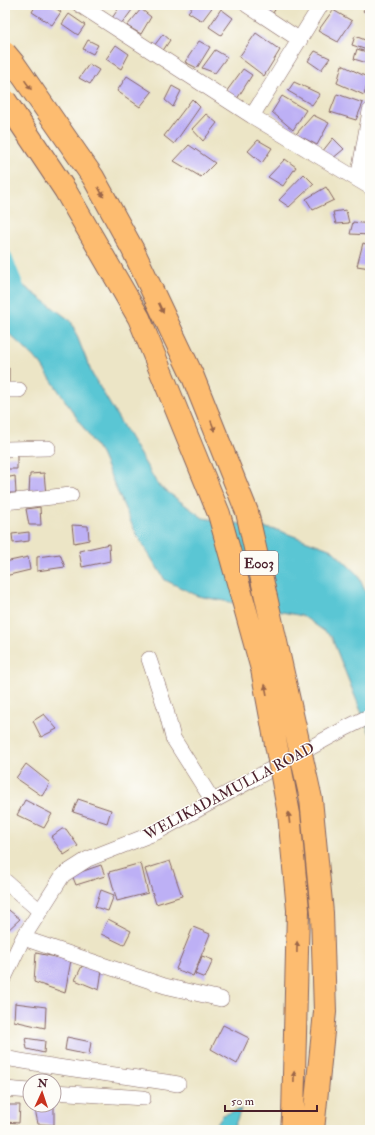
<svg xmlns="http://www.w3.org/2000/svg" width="375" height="1135" viewBox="0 0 375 1135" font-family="'IM FELL Double Pica',serif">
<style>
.water{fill:#5ac6d4;stroke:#527280}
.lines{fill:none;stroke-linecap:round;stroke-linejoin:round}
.canal{stroke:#5ac6d4;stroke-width:13}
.building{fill:#bdb0f5}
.minor-casing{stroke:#836461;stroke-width:16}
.minor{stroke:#fff;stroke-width:15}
.highway-bridge-casing{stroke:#836461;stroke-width:24;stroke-linecap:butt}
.highway-bridge{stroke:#fdbc6f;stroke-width:22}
.oneway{fill:#9b664a}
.labels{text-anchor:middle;stroke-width:3;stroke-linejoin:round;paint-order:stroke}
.shield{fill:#fdfcf7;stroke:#806168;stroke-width:1}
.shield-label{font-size:14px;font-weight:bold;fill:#4a1f2b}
.street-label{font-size:15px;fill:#4a1f2b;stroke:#fdfcf7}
</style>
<rect width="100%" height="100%" fill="#fdfcf7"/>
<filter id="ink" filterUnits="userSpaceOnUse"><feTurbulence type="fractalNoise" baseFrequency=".025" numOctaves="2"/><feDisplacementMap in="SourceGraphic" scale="8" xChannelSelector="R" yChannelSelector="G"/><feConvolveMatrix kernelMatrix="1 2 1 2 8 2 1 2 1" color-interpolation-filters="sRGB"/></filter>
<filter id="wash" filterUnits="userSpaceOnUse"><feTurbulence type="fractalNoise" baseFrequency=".012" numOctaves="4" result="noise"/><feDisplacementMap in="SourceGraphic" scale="16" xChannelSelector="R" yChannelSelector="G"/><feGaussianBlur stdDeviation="0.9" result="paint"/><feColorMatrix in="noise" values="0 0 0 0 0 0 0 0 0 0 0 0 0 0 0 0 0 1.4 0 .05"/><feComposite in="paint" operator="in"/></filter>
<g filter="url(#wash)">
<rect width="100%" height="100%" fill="#ece5c6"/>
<!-- water -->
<path class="water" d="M5 272 71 321 92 374 158 485 203 518 277 530 332 550 358 575 370 602V734L331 636 303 616 198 596 165 580 136 534 101 454 40 363 5 330Z
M241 1109 233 1130H212L223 1115Z"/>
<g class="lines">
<!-- canal -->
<path class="canal" d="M5 256 20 293"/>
</g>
<g id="blocks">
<!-- building -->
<path class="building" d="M36 5H51L61 12 52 25 32 12Z
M121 5H124L132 10 121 25 112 18Z
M194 5H214L202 21 188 12Z
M266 5H278L271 16 264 9Z
M367 5H370V14L363 11Z
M141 9 151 17 141 34 127 26Z
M221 9 233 18 221 35 209 27Z
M333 10 352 21 338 42 318 31Z
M69 14 85 25 78 35 62 24Z
M256 33 280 50 264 76 239 57Z
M163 34 170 40 162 52 154 46Z
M355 36 370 42V51L352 45Z
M88 40 98 45 93 54 83 49Z
M199 41 210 47 197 68 185 62Z
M116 45 129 54 121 69 106 59Z
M357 49 370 53 367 63 354 59Z
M215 50 227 57 215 73 202 68Z
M315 51 330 58 321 70 308 61Z
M89 64 99 70 90 84 79 78Z
M342 65 369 78 364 95 337 83Z
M243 69 252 75 237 99 226 92Z
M127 76 152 92 140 107 117 91Z
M294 82 320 94 312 105 288 91Z
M172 86 181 91 173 107 165 100Z
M337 94 363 103 356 120 330 112Z
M282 96 306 110 293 130 272 112Z
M192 99 200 107 174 144 164 136Z
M206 114 217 123 203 141 192 129Z
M313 115 329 123 317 145 296 134Z
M333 138 344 149 332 159 322 152Z
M258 140 272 148 262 163 248 151Z
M189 145 215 163 201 177 174 161Z
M285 159 296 167 283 186 268 177Z
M304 174 314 184 289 207 279 200Z
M326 187 334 200 313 210 306 199Z
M346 210 349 223 336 224 333 212Z
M353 222 370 224V235L350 234Z
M363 243 370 246V268L357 266Z
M9 368V383H5V369Z
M17 456V469H5V457Z
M44 473 46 495 29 494 30 474Z
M15 476 16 493H5V478Z
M40 507 41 525H29L26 509Z
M72 525 88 526 89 540 74 543Z
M29 532V541L13 543 12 534Z
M109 544 110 561 82 567 79 551Z
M60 554 65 567 37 571V557Z
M28 557 30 570 5 576V562Z
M44 714 57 729 41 737 33 721Z
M26 764 50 783 42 796 16 778Z
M78 799 111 810 107 823 73 812Z
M25 800 52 814 44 828 17 815Z
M62 829H66L78 846 64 855 51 837Z
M170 861 182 896 156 904 145 869Z
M141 863 148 893 117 901 109 872Z
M101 865 105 876 76 885 72 875Z
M101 890 114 895 108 911 95 907Z
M5 907 20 919 7 931 5 929Z
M108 919 131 931 124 945 101 934Z
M193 927 210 934 193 976 176 969Z
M36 953 71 960 65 993 34 982Z
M202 956 213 960 205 978 195 974Z
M82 966 102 970 99 990 75 980Z
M15 1003 46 1007 45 1028 14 1021Z
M223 1025 249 1038 237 1064 211 1049Z
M67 1037 91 1042 89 1055 65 1050Z
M25 1038 45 1041 44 1053 27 1049Z
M5 1105H20L19 1123 5 1122Z
M54 1107V1125L38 1124 35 1109Z"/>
</g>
</g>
<g filter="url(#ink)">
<use href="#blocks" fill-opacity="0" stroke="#836461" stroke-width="1"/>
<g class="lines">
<!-- minor casing -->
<g class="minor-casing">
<path id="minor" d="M80 5 252 116 370 187
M247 5 300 40
M252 116 321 5
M358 179 370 111
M5 390H19
M5 449 48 448
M5 502 71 495
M149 659 166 710 173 738 213 801
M5 881 40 911
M23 938 165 986 221 999
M5 976 23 938 63 875 88 859 157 832 346 728 370 716
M5 1058C62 1069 121 1075 178 1084
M5 1089 30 1091
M54 1092 143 1098"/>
</g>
<!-- minor -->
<use href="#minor" class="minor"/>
<!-- highway-bridge casing -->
<g class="highway-bridge-casing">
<path id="highway-bridge" d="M5 53 15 65 93 177 133 250 193 377 247 512 311 799 322 913 325 1012 313 1130
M5 100 65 190 139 318 219 514 262 669 289 814 298 910 293 1116 292 1130"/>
</g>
<!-- highway-bridge -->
<use href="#highway-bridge" class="highway-bridge"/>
</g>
<!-- one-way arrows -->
<defs><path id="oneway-solid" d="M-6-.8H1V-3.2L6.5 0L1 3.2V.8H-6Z"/></defs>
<g class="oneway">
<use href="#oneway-solid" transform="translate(28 85) rotate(55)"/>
<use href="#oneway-solid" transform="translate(101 192) rotate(61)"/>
<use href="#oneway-solid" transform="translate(161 308) rotate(65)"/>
<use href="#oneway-solid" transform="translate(213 426) rotate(68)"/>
<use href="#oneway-solid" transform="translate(266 690) rotate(-100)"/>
<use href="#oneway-solid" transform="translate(289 818) rotate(-97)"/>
<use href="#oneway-solid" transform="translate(297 947) rotate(-89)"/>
<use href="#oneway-solid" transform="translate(294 1077) rotate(-89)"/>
</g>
</g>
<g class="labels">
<!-- shield labels -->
<rect class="shield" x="240" y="551" width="38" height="24" rx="3"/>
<g class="shield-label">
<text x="259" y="568">E003</text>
</g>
<!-- street labels -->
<g class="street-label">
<text transform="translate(229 791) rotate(-28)" y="5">WELIKADAMULLA ROAD</text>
</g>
</g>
<!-- margin -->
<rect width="375" height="1135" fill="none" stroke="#fdfcf7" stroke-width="20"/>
<!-- north arrow -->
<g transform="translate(42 1093) rotate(3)"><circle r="19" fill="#fdfcf7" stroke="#b5a4a5"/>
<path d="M0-3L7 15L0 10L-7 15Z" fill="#c8321e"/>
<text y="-6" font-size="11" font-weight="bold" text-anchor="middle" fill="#4a1f2b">N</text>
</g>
<!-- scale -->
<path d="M225 1105v6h92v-6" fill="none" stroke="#4a1f2b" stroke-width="2"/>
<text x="231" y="1105" font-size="12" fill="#4a1f2b" stroke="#fdfcf7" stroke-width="3" paint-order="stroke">50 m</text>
</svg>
